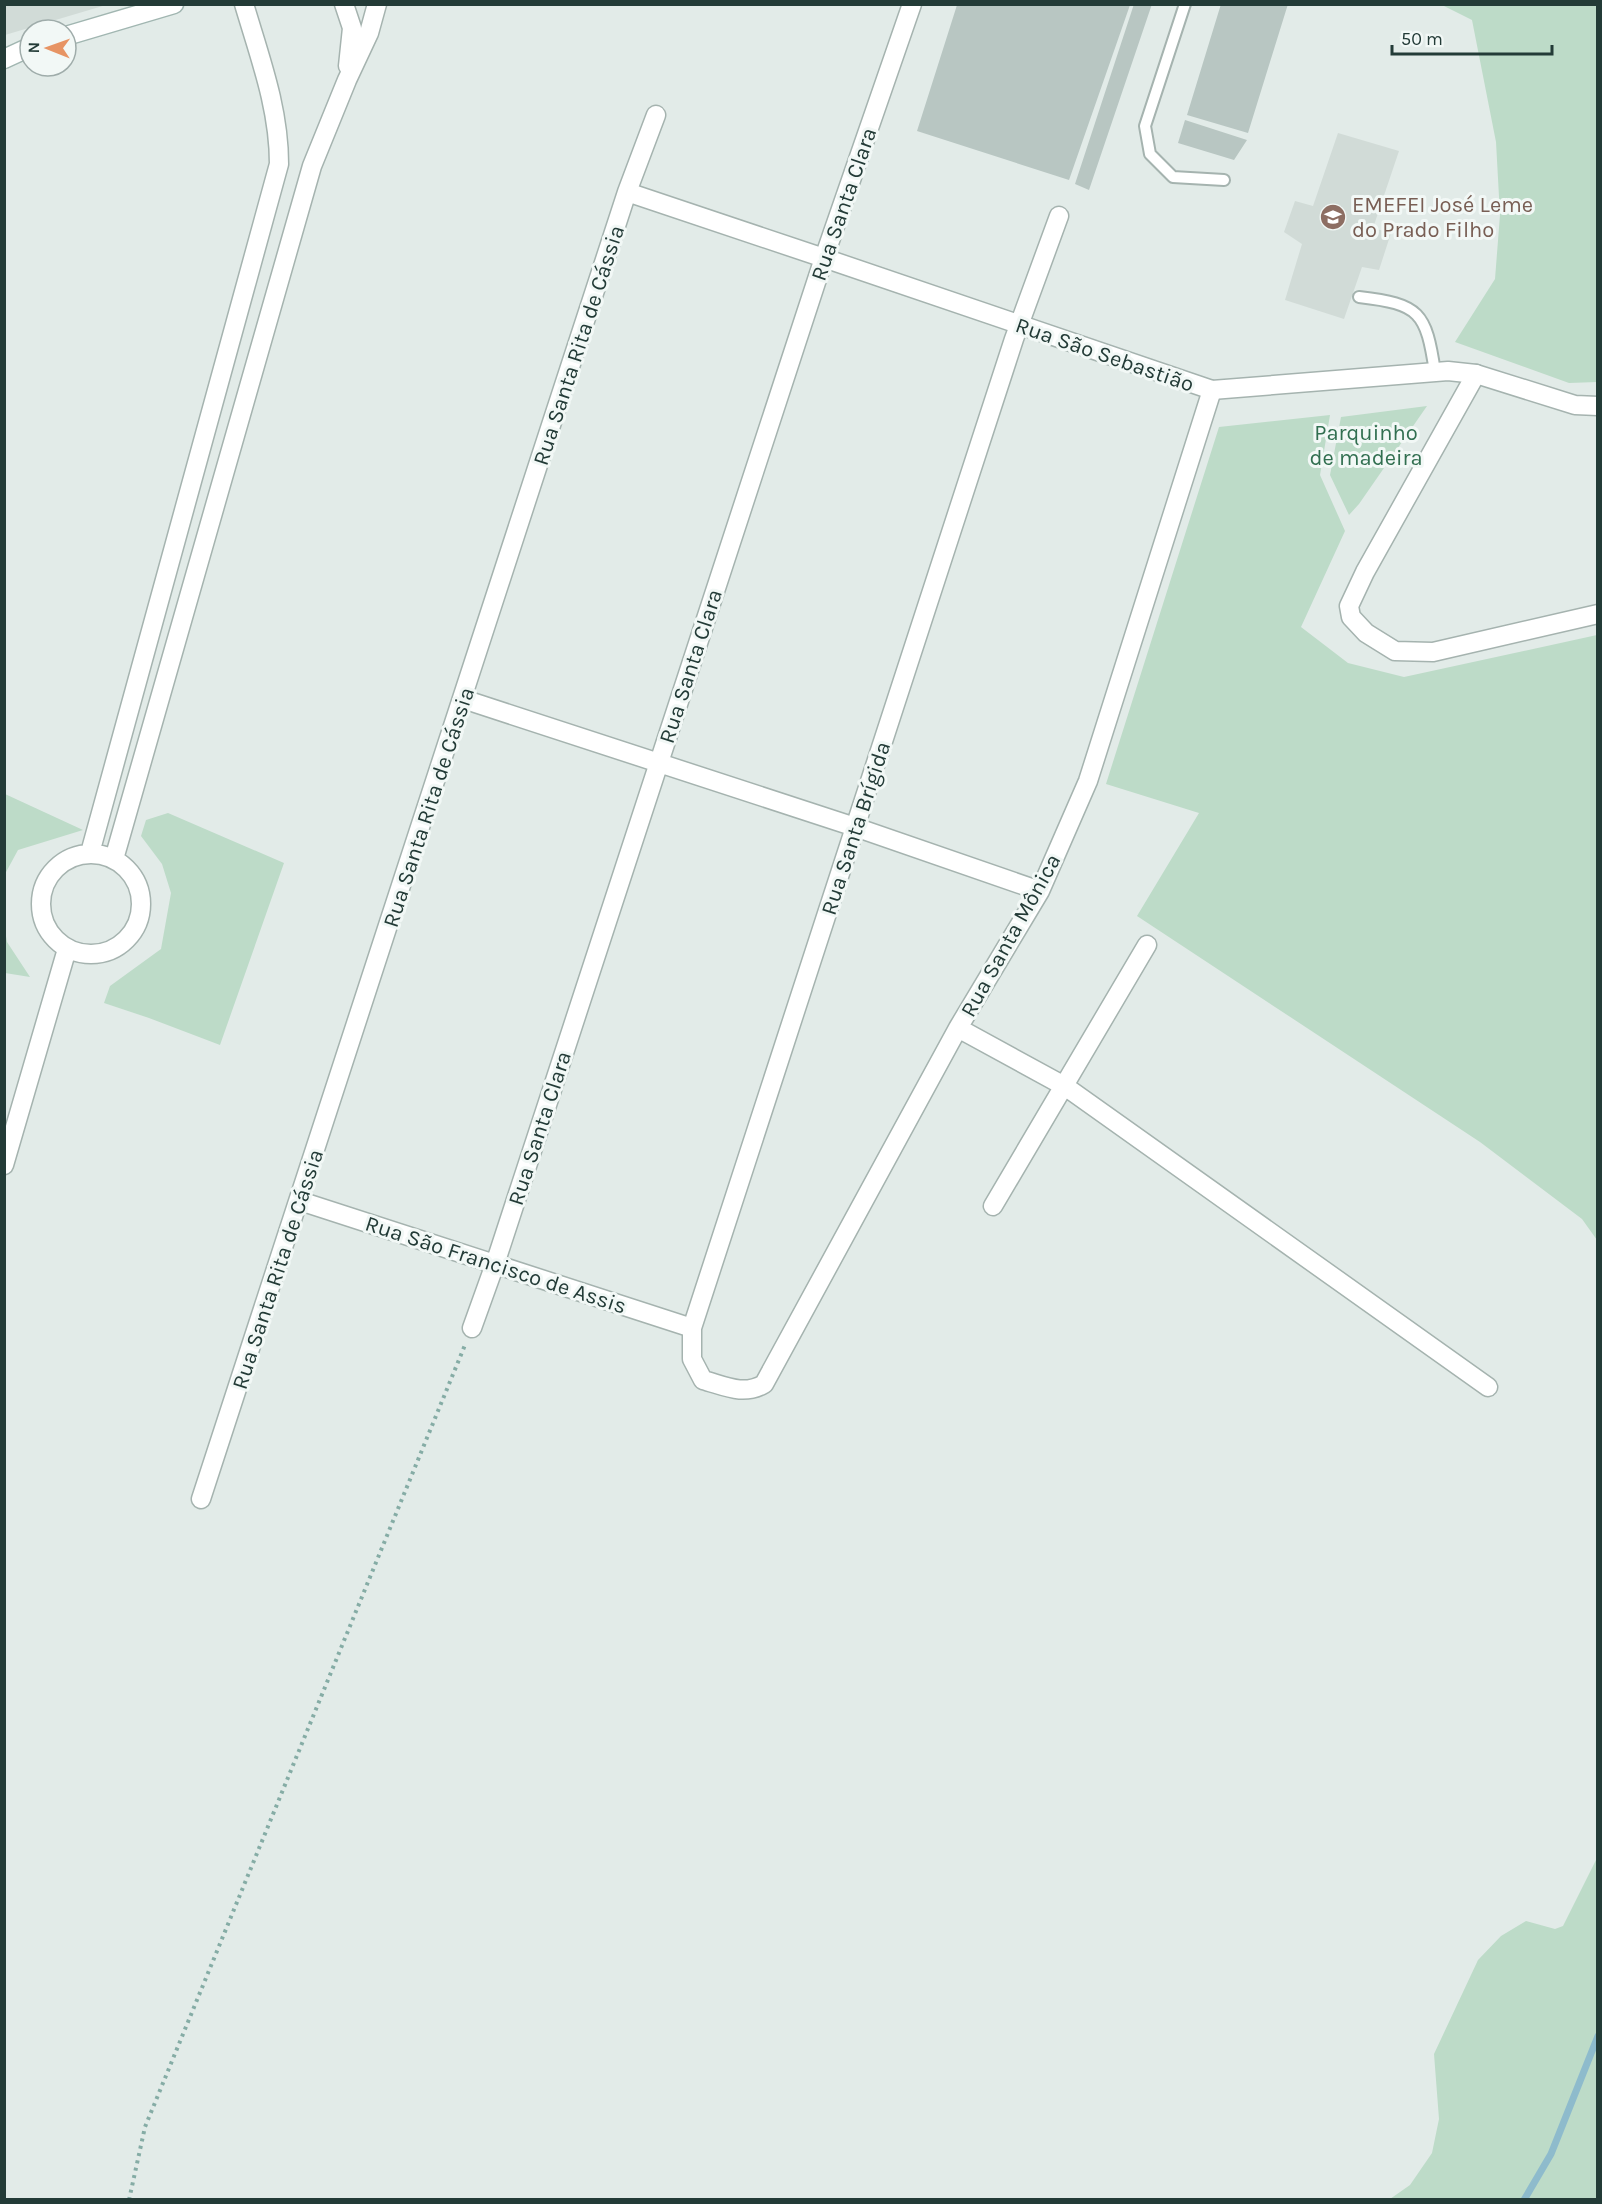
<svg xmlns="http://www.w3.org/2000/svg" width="1602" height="2204" viewBox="0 0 1602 2204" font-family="Karla,sans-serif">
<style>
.built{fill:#d1dbd7}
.green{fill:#bddbc8}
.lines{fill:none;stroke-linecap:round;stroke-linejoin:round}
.stream{stroke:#8ebbcc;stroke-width:7}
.building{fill:#b8c6c2}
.service-casing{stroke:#a5b3af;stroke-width:14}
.minor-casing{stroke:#a5b3af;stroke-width:21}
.tertiary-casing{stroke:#a5b3af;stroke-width:21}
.secondary-casing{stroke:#a1b6b1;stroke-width:21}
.path{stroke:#85aca5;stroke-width:4;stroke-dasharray:3 4.5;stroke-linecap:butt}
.service{stroke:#fff;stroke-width:10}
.minor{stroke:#fff;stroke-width:18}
.tertiary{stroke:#fff;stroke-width:18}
.secondary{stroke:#fff;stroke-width:18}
.labels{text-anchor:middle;stroke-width:6;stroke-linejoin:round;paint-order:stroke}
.street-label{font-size:22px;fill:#233b37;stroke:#f2f8f6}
.education-label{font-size:22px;fill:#785e54;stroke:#f2f8f6;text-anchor:start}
.park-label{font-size:22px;fill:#316f50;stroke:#f2f8f6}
</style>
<rect width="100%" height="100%" fill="#e2ebe8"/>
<!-- built -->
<path class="built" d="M5 4H106V5L5 35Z
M1338 133 1399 151 1373 228 1391 233 1379 270 1362 267 1344 319 1285 300 1302 244 1284 232 1295 201 1313 206Z"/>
<!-- green -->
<path class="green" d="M1442 5H1597V382L1569 383 1455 342 1495 279 1500 215 1496 142 1472 20Z
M1427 406 1359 504 1349 515 1330 475 1341 417Z
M1330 415 1320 475 1345 531 1301 627 1348 663 1404 677 1597 635V1240L1582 1219 1480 1142 1137 916 1199 813 1106 784 1219 427Z
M5 794 83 830 18 850 5 874Z
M168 813 284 863 220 1045 149 1018 104 1003 110 986 161 949 171 893 162 864 141 836 146 820Z
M5 930 7 942 30 977 5 973Z
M1597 1858V2199H1390L1410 2185 1432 2153 1439 2119 1434 2054 1478 1960 1501 1936 1526 1921 1555 1929 1563 1926Z"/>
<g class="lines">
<!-- stream -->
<path class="stream" d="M1524 2200 1551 2154 1598 2036"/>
</g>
<!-- building -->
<path class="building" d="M1134 4H1152L1089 190 1075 184Z
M1221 4H1288L1248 133 1187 115Z
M957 5H1130L1069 180 917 131Z
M1185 120 1247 140 1234 160 1178 143Z"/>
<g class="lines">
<!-- service casing -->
<g class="service-casing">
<path id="service" d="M1185 4 1145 126 1150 154 1173 177 1224 180
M1359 297C1420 304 1426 312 1435 372"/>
</g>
<!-- minor casing -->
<g class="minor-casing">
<path id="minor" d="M344 4 352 28 348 66
M1059 216 1014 339 692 1328V1359L703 1380C725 1386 743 1396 764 1384L958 1028 1040 891 1088 781 1212 390
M1476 374 1365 572 1349 606 1351 617 1366 633 1395 651 1433 652 1598 614
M463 699 855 827 1040 891
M90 853 279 164C279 108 260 58 244 4
M41 904a50 50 0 1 1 100 0a50 50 0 1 1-100 0Z
M114 859 312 166 347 80 369 33 377 4
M958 1028 1066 1087 1488 1387
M4 1165 67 949
M300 1201 692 1328
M993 1206 1147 945
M472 1328 495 1264 824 258 627 192
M201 1499 627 192 656 115"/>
</g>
<!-- tertiary casing -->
<g class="tertiary-casing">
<path id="tertiary" d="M912 4 824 258 1212 390 1448 371 1476 374 1575 405 1598 406"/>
</g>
<!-- secondary casing -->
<g class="secondary-casing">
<path id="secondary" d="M66 36 174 4
M4 59 30 47"/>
</g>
<!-- path -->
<path class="path" d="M129 2200 145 2127 465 1345"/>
<!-- service -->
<use href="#service" class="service"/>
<!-- minor -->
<use href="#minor" class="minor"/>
<!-- tertiary -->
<use href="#tertiary" class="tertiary"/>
<!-- secondary -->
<use href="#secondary" class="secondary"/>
</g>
<!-- icons -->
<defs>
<g id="school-disc" transform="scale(1.35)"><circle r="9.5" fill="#8d6e63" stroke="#f2f8f6"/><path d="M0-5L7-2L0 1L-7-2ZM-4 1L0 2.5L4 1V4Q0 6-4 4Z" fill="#fff"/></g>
</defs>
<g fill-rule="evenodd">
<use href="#school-disc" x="1333" y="217"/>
</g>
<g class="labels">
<!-- street labels -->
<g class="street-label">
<text transform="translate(843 204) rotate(-71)" y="8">Rua Santa Clara</text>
<text transform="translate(578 345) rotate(-72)" y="8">Rua Santa Rita de Cássia</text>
<text transform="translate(1105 354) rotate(19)" y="8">Rua São Sebastião</text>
<text transform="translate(690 666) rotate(-72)" y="8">Rua Santa Clara</text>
<text transform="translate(428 807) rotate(-72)" y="8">Rua Santa Rita de Cássia</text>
<text transform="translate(855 828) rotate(-72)" y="8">Rua Santa Brígida</text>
<text transform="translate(1010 935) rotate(-61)" y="8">Rua Santa Mônica</text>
<text transform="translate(539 1128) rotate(-72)" y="8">Rua Santa Clara</text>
<text transform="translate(496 1264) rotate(18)" y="8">Rua São Francisco de Assis</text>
<text transform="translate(277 1269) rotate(-72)" y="8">Rua Santa Rita de Cássia</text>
</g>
<!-- education labels -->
<g class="education-label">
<text x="1352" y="212">EMEFEI José Leme<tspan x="1352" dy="25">do Prado Filho</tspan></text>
</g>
<!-- park labels -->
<g class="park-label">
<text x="1366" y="440">Parquinho<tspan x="1366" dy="25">de madeira</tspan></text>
</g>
</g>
<!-- border -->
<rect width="1602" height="2204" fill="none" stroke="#233b37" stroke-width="12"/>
<!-- north arrow -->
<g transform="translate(48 48) rotate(271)"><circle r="28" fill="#f2f8f6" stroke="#9facaa" stroke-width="1.5"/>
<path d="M0-4.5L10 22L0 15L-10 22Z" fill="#e79464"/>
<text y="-9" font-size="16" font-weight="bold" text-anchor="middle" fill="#233b37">N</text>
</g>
<!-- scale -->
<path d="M1392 45v9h160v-9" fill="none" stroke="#233b37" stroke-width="3"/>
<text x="1401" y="45" font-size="18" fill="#233b37" stroke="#f2f8f6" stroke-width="4.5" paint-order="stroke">50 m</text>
</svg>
